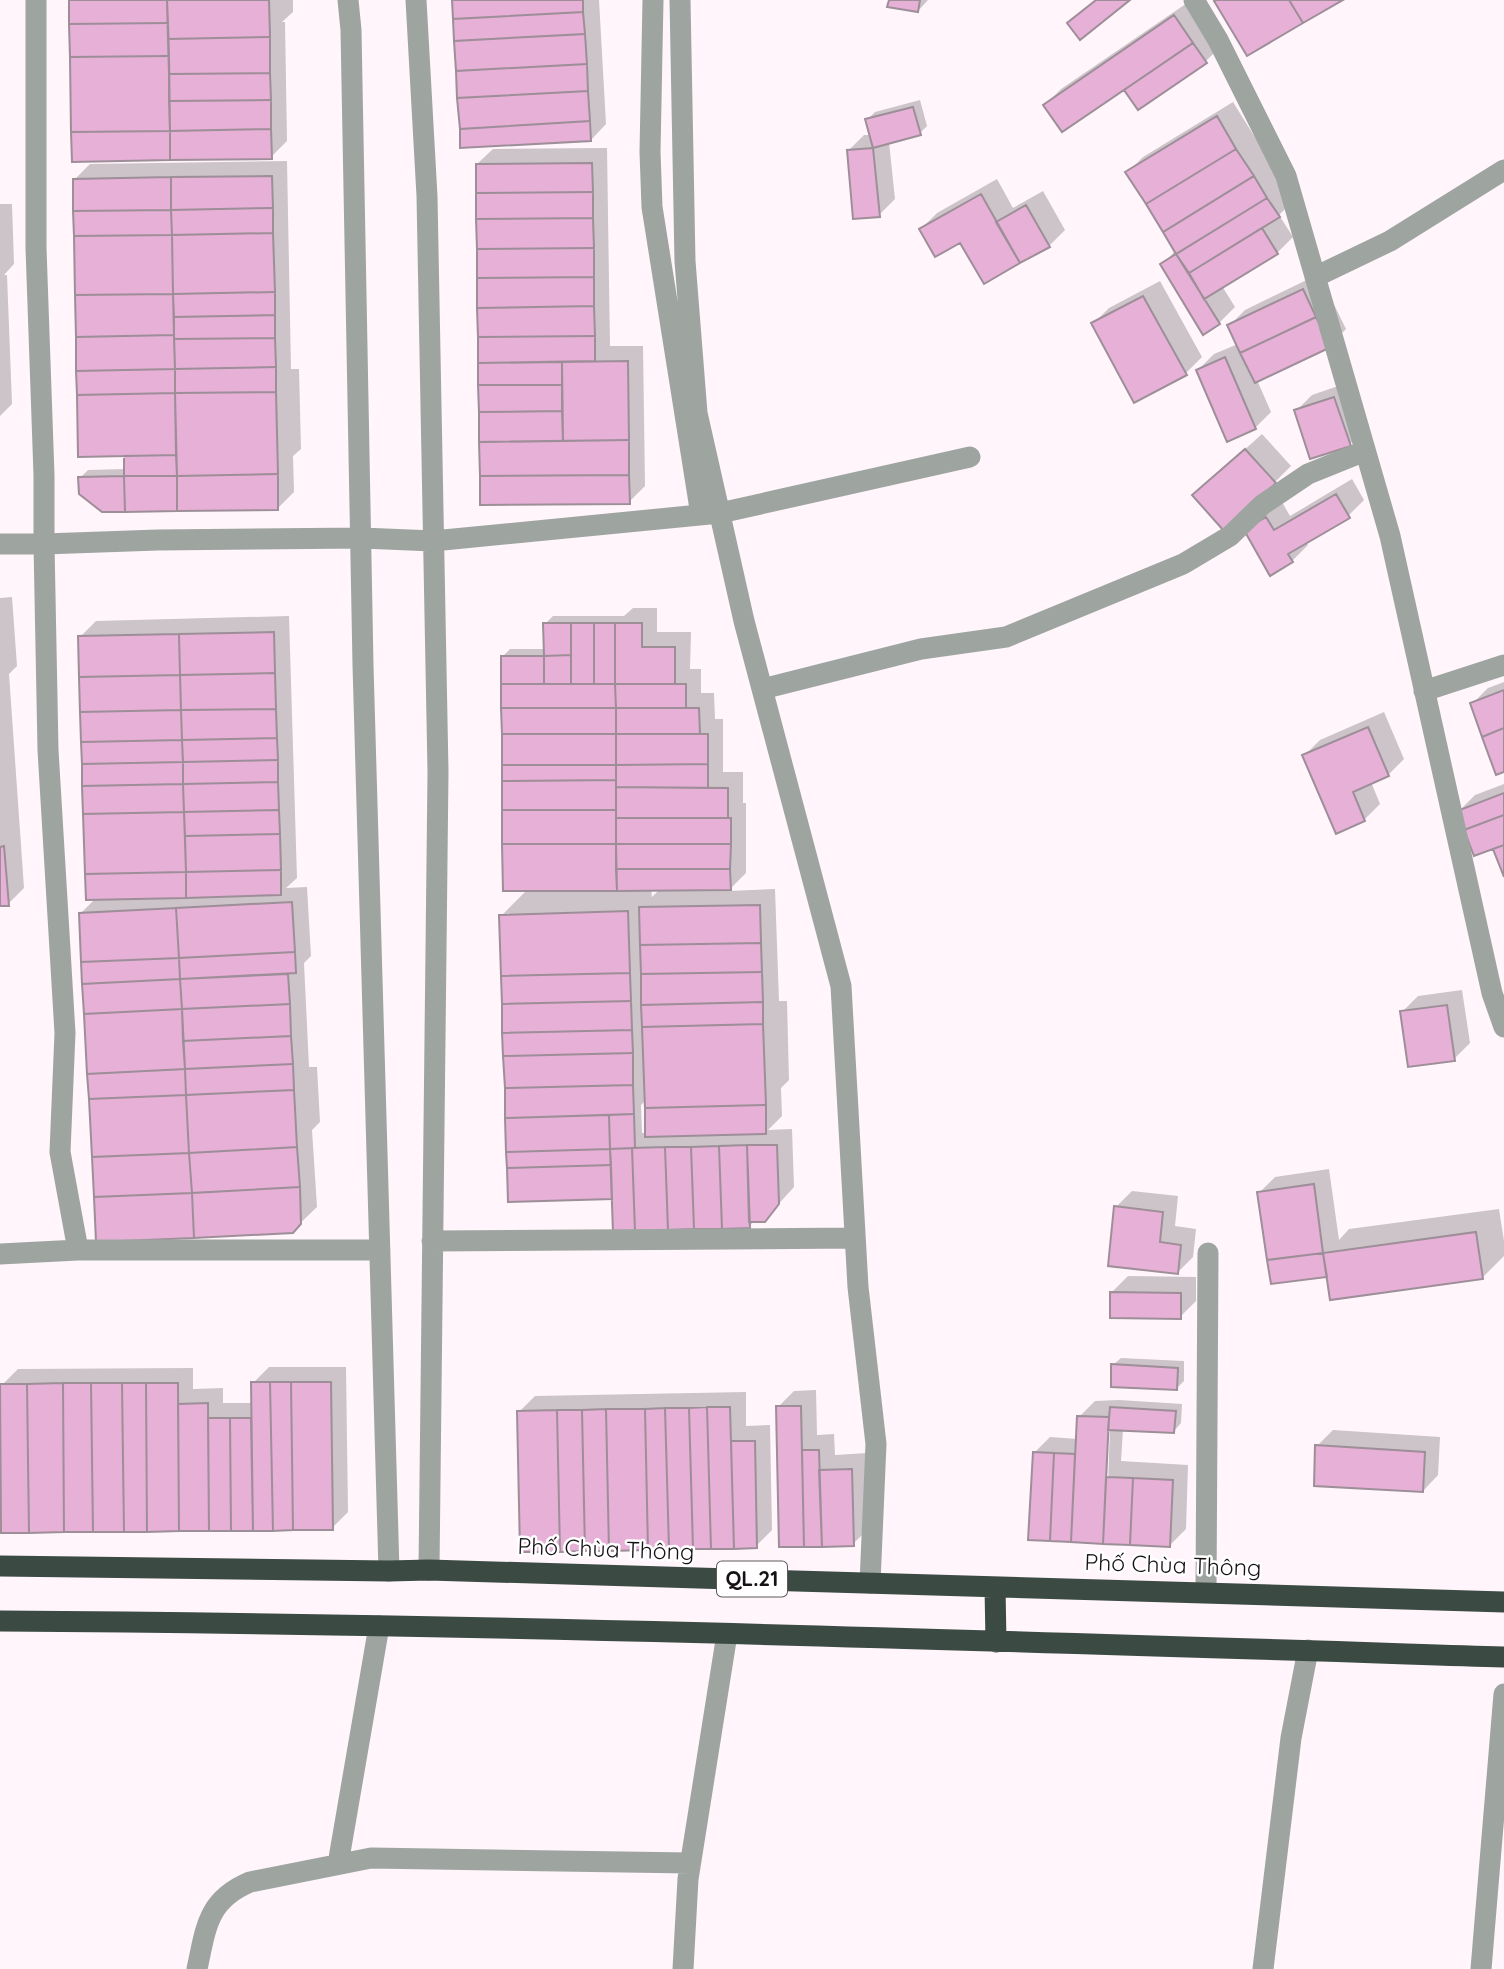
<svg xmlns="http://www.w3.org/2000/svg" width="1504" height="1969" viewBox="0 0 1504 1969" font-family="Quicksand,sans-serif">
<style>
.shadow{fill:#0003;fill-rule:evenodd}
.building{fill:#e7b0d7;stroke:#9d8e98;stroke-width:2}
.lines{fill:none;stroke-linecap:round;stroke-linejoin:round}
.street{stroke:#9ea5a1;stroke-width:21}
.highway{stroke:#3b4a43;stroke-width:21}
.labels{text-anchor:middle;stroke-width:5;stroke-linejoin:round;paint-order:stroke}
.shield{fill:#fff;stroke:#5c585b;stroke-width:2}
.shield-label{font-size:21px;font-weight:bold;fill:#161115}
.street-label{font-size:23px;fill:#161115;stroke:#fff}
</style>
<rect width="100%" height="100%" fill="#fff5fb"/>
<!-- shadow -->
<path class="shadow" d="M71 0H293V12L282 22H285L287 141 271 157Z
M453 0H599L606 124 591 140Z
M890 0H928L918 11Z
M1190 1 1221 46 1205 62 1139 108 1125 87 1045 105 1061 89Z
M920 100 927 126 920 133 889 142 895 199 879 215 848 151 864 135H871L867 120 875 112Z
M1233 102 1294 200 1279 215 1293 237 1277 253 1222 286 1235 307 1219 323 1204 333 1162 265 1176 250 1127 173 1143 157Z
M607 148 610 346H643L645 486 629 502 482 503 477 164 493 149Z
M287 161 291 369H299L301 449 293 456 294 492 278 508 80 478 88 470 126 469V454L74 180 90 164Z
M997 179 1013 208 1043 191 1065 230 1049 246 961 240 921 229 937 213Z
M0 204H12L14 264 4 275H7L12 404 0 416Z
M1319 274 1346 329 1330 345 1257 380 1271 412 1255 428 1198 370 1214 354 1238 344 1229 326 1245 310Z
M1160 281 1202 357 1186 373 1093 324 1109 308Z
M1350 382 1366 428 1350 444 1296 411 1312 395Z
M1262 434 1291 466 1275 482 1211 480Z
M1352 479 1364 500 1348 516 1306 542 1308 545 1292 561 1246 531 1282 502 1290 516Z
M12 597 17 666 9 674 24 888 8 904H0V598Z
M633 608H657V632H691L690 669H701V693H714L715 719H723V772H743V803H746V873L728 891 775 889 779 1001H787L789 1080 781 1088 782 1116 768 1130 792 1129 794 1187 764 1220 755 1221 749 1226 613 1197 510 1200 501 916 528 889 503 656 510 649H545V624L553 616H624ZM651 889H660L652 897ZM646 1100 647 1133H642L641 1105Z
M289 616 297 878 286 888 307 887 311 956 304 963 309 1067H317L320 1122 312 1130 317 1207 292 1231 80 914 96 898 80 637 96 621Z
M1504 682V770L1472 704 1488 688Z
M1384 712 1404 759 1388 775 1371 782 1380 804 1364 820 1304 756 1320 740Z
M1504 784V872L1494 847 1459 811 1475 795Z
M1462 990 1470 1043 1454 1059 1402 1012 1418 996Z
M1329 1169 1339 1240 1349 1229 1499 1209 1504 1241V1256L1482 1278 1328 1275 1259 1193 1275 1177Z
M1132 1191 1178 1196 1175 1226 1196 1229 1193 1257 1177 1273 1116 1207Z
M1128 1276 1196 1277V1301L1180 1317 1112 1292Z
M1121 1358 1184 1361V1381L1176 1389 1113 1365Z
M269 1367H346L348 1512 332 1528 3 1531V1514L0 1517V1387L18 1369 193 1368V1389L223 1388V1403H253V1383Z
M816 1390 817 1435 834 1434 835 1455 867 1453 869 1528 853 1544 781 1546 778 1407 794 1391Z
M746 1392V1426L770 1425 772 1530 756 1546 522 1550 519 1412 535 1396Z
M1119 1400 1182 1404 1181 1423 1174 1431 1123 1429 1121 1461 1188 1465 1186 1529 1170 1545 1030 1538 1034 1453 1050 1437 1078 1439 1079 1417 1095 1401ZM1107 1428H1110L1108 1485H1104Z
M1333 1430 1440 1437 1438 1475 1423 1491 1317 1446Z"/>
<!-- building -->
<path class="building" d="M69 0H167L168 23 69 24Z
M167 0H269L270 37 168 39Z
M452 0H583V12L453 19Z
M889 0H920L918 12 887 7Z
M1096 0H1130L1080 40 1067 23Z
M1216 0H1289L1303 23 1247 56 1214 1Z
M1289 0H1343L1303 23Z
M583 12 585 34 454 41 453 19Z
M1174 15 1193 43 1062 132 1043 105Z
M168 23 169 56 70 57 69 24Z
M585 34 587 64 456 71 454 41Z
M270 37V73L169 74 168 39Z
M1193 43 1207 63 1138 110 1124 90Z
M169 56 170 131 71 132 70 57Z
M587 64 588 91 457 98 456 71Z
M270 73 271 100 169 101V74Z
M588 91 590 121 460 129 457 98Z
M271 100V129L170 131 169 101Z
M913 107 921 135 873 148 865 119Z
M1217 116 1236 149 1146 204 1125 172Z
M590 121 591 141 460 148V129Z
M271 129 272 159 170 160V131Z
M170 131V160L72 162 71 132Z
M873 148 880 217 853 219 847 150Z
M1236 149 1254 176 1163 232 1146 204Z
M592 163 593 192 476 193V164Z
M272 176 273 208 171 210V177Z
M1254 176 1267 198 1176 254 1163 232Z
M171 177V210L73 211V179Z
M593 192V218L476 219V193Z
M981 194 1020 263 984 284 960 243 935 257 919 229Z
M1267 198 1280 217 1189 273 1176 254Z
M1026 205 1050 247 1020 263 996 222Z
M273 208V233L172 235 171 210Z
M171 210 172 235 74 236 73 211Z
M593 218 594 248 477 249 476 219Z
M1262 228 1278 254 1204 299 1189 273Z
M273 233 275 292 173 294 172 235Z
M172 235 173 294 75 295 74 236Z
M594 248V277L477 278V249Z
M1176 254 1220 324 1203 335 1160 264Z
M594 277V306L477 308V278Z
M1303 289 1316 317 1240 353 1227 325Z
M275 292V315L174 317 173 294Z
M173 294 174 335 76 337 75 295Z
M1143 296 1187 375 1134 403 1091 323Z
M594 306 595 336 478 337 477 308Z
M275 315V338L174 339V317Z
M1316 317 1331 347 1255 383 1240 353Z
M174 335 175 369 76 371V337Z
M595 336V361L478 363V337Z
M275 338 276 367 175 369 174 339Z
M1225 357 1256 429 1227 442 1196 370Z
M628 361 629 440 563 441 562 362Z
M562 362V385H478V363Z
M276 367V392L175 393V369Z
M175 369V393L77 395 76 371Z
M478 385H562V411L479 412Z
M276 392 278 474 177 476 175 393Z
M175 393 176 455 78 457 77 395Z
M1334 397 1351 446 1310 459 1294 410Z
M562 411 563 441 479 442V412Z
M629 440V475L480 476 479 442Z
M1245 449 1276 483 1224 531 1192 495Z
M176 455 177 476H124V456Z
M278 474V510L177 511V476Z
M629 475 630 504 480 505V476Z
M124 476 125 512H102L79 494 78 477Z
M124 476H177V511L125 512Z
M1336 494 1350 518 1288 554 1293 562 1270 576 1244 530 1266 517 1274 530Z
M543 623H571V655L544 656Z
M571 623H594V684H571Z
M594 623H615V684H594Z
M615 623H642V647H675V684H615Z
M274 632 275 673 180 675 179 634Z
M179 634 180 675 79 677 78 636Z
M571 655V684H544V656Z
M501 656H544V684H501Z
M275 673 276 709 181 710 180 675Z
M180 675 181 710 80 712 79 677Z
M501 684H615L616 708H501Z
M615 684H686V708H616Z
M1504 690V728L1482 737 1470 703Z
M501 708H616V734H502Z
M616 708H699L700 734H616Z
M276 709 277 738 182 740 181 710Z
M181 710 182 740 81 742 80 712Z
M1368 727 1389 776 1353 792 1365 821 1336 834 1302 755Z
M1504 728V772L1496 775 1482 737Z
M502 734H616V765H502Z
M616 734H708V764L616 765Z
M277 738 278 760 183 762 182 740Z
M182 740 183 762 82 764 81 742Z
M278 760V782L183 784V762Z
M183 762V784L82 786V764Z
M708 764V788L616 787V765Z
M502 765H616V780L502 781Z
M616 780V810H502V781Z
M278 782 279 810 184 812 183 784Z
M183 784 184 812 83 814 82 786Z
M616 787 728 788V818H616Z
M1504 793V815L1464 830 1457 811Z
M279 810 280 834 185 836 184 812Z
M502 810H616V844H502Z
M184 812 186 872 85 874 83 814Z
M1504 815V845L1474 856 1464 830Z
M616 818H731V844H616Z
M280 834 281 870 186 872 185 836Z
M502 844H616L617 891H503Z
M616 844H731L730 869H616Z
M1504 845V877L1493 849Z
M4 846 9 906H0V847Z
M616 869H730L731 890 617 891Z
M281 870V895L186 898V872Z
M186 872V898L86 900 85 874Z
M292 902 295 952 179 958 176 908Z
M760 905 761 943 640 945 639 907Z
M176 908 179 958 81 962 79 913Z
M628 911 630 973 501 976 499 915Z
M761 943 762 972 641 974 640 945Z
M295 952 296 973 180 979 179 958Z
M179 958 180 979 82 984 81 962Z
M762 972 763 1002 641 1005V974Z
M630 973 631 1001 502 1004 501 976Z
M288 974 290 1004 182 1009 180 979Z
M180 979 182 1009 84 1014 82 984Z
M631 1001 632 1030 502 1033V1004Z
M763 1002V1024L642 1027 641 1005Z
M290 1004 291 1036 183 1041 182 1009Z
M1447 1005 1455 1061 1408 1067 1400 1011Z
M182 1009 185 1069 87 1074 84 1014Z
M763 1024 766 1105 645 1108 642 1027Z
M632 1030 633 1053 503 1056 502 1033Z
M291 1036 293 1064 185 1069 183 1041Z
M633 1053V1085L505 1088 503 1056Z
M293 1064 294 1090 186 1095 185 1069Z
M185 1069 186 1095 89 1099 87 1074Z
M633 1085 634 1114 505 1118V1088Z
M294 1090 297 1147 189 1153 186 1095Z
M186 1095 189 1153 92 1157 89 1099Z
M766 1105V1134L645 1137V1108Z
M634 1114 635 1148 610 1149 609 1115Z
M609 1115 610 1149 506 1152 505 1118Z
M747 1145H777L779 1204 765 1222H749Z
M747 1145 750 1228 722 1229 719 1146Z
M719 1146 722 1229H694L691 1147Z
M297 1147 300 1187 192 1193 189 1153Z
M665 1147H691L694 1229 668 1230Z
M665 1147 668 1230 635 1231 632 1148Z
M632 1148 635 1231 613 1232 610 1149Z
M610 1149 611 1165 507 1168 506 1152Z
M189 1153 192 1193 94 1197 92 1157Z
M611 1165 612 1199 508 1202 507 1168Z
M1314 1184 1323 1253 1267 1260 1257 1192Z
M300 1187 301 1224 293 1233 194 1238 192 1193Z
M192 1193 194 1238 96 1242 94 1197Z
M1114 1206 1163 1212 1160 1242 1181 1245 1178 1274 1108 1266Z
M1476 1232 1483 1279 1330 1300 1323 1253Z
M1323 1253 1327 1277 1271 1284 1267 1260Z
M1110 1292 1181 1293V1319L1110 1318Z
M1111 1364 1178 1368 1177 1390 1111 1387Z
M251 1382H270L273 1531H253Z
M270 1382H291L293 1530 273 1531Z
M291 1382H331L333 1530H293Z
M63 1383 64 1532 29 1533 27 1384Z
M63 1383H91L93 1532H64Z
M91 1383H122L124 1532H93Z
M122 1383H146L147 1532H124Z
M146 1383H178L179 1531 147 1532Z
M0 1384H27L29 1533H1Z
M208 1403 209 1531H179L178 1404Z
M776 1406H801L804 1547H779Z
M707 1407H730L734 1549H711Z
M707 1407 711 1549H693L689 1408Z
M1110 1407 1176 1411 1174 1433 1108 1430Z
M665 1408H689L693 1549H669Z
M665 1408 669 1549 648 1550 645 1409Z
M606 1409H645L648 1550 609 1551Z
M606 1409 609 1551H585L582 1410Z
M557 1410H582L585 1551 560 1552Z
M557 1410 560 1552H520L517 1411Z
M1077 1416 1109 1417 1103 1544 1071 1542Z
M208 1418H230L231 1531H209Z
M230 1418H251L253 1531H231Z
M731 1441H755L757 1548 734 1549Z
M1315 1445 1425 1452 1423 1492 1314 1486Z
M802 1450H819L822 1547H804Z
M1033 1452 1054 1453 1050 1541 1028 1540Z
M1054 1453 1075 1454 1071 1542 1050 1541Z
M852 1469 854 1546 822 1547 819 1470Z
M1106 1477 1133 1478 1130 1545 1103 1544Z
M1133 1478 1173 1480 1170 1547 1130 1545Z"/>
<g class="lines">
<!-- street -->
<path class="street" d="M36 0V248L44 475V544L158 540 362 538 433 541 720 513 970 457
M348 0 351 30 363 665 389 1571
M416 0 427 196 438 772 429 1570
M653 0 650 152 652 207 701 515
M680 0 685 261 697 413 744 621 841 986 858 1287 876 1444 870 1583
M1194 0 1218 40 1286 176 1390 536 1492 993 1504 1027
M1315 277 1390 241 1504 170
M0 544H44L48 750 65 1033 60 1152 78 1250
M762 689 921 649 1006 637 1183 564 1230 536 1262 505 1308 474 1365 451
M1424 691 1504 665
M432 1241 855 1238
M0 1254 78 1250H380
M1206 1592 1208 1253
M338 1864 379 1626
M197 1969C206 1928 207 1900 250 1882L371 1858 690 1863
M683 1969 688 1879 727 1634
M1263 1969 1291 1738 1308 1650
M1481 1969 1504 1694"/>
<!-- highway -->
<path class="highway" d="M0 1566 389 1571 429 1570 1504 1602
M995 1587 996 1642
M0 1621C501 1624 1003 1641 1504 1657"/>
</g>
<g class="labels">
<!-- shield labels -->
<rect class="shield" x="717" y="1561.5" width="70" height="35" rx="5"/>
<g class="shield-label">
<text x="752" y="1586">QL.21</text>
</g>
<!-- street labels -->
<g class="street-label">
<text transform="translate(606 1549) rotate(2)" y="8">Phố Chùa Thông</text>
<text transform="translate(1173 1565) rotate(2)" y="8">Phố Chùa Thông</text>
</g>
</g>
</svg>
